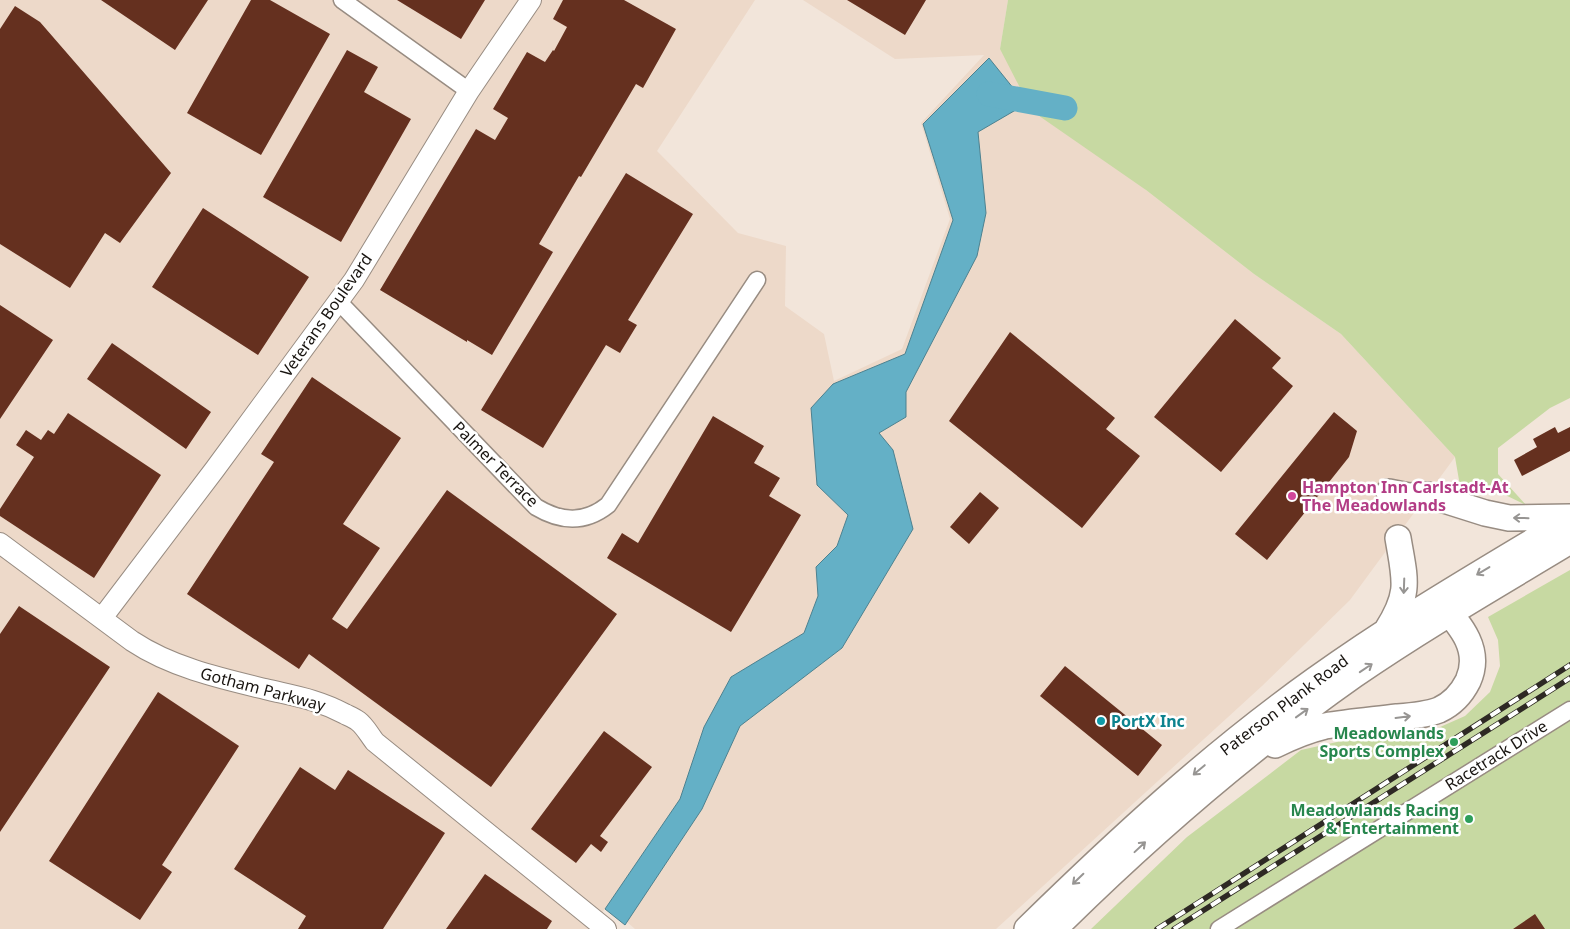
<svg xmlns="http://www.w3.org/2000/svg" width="1570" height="929" viewBox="0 0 1570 929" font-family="'Noto Sans',sans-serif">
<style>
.built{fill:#edd9c9}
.green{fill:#c7d9a2}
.water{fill:#64b0c6;stroke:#4d818f}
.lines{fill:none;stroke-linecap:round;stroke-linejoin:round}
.river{stroke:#64b0c6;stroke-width:25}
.building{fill:#65301f}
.minor-casing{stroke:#988c82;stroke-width:19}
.tertiary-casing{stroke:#988c82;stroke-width:22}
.primary-casing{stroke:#988c82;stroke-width:28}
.minor{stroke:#fff;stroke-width:16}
.tertiary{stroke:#fff;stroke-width:20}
.primary{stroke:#fff;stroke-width:25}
.rail-casing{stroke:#2e2924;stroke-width:5.5}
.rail{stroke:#fff;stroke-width:4;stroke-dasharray:11;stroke-linecap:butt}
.oneway{stroke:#979593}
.hotel-dot{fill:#d1479c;stroke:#fff;stroke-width:2}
.culture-dot{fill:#0f9aa8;stroke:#fff;stroke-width:2}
.leisure-dot{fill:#2e9e5b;stroke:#fff;stroke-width:2}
.labels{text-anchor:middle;stroke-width:5;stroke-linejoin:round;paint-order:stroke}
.street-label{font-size:16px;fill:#181410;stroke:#fff}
.hotel-label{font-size:16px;font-weight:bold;fill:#b23c85;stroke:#fff;text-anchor:start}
.culture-label{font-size:16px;font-weight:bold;fill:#0d838f;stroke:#fff;text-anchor:start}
.leisure-label{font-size:16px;font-weight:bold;fill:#27864d;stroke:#fff;text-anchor:end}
</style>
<rect width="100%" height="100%" fill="#f2e5da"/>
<!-- built -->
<path class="built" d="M0 0H755L657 151 738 233 786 246 785 306 824 334 834 381 902 349 950 219 921 123 984 55 895 59 803 0H1008L1000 49 1146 190 1254 274 1341 334 1455 457 1350 600 1262 686 996 929H635L627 922 702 809 740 726 842 648 913 529 878 433 906 417V392L977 256 986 213 978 132 1026 104 923 124 953 220 905 354 833 384 817 485 848 515 837 546 816 567 818 596 804 634 731 677 704 727 680 799 591 929H0Z"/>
<!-- green -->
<path class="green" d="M1008 0H1570V398L1550 408 1498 448V474L1526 505 1499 492 1460 486 1455 457 1341 334 1254 274 1146 190 1032 111 1000 49Z
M1570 570V929H1091L1187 837 1301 750 1373 734 1431 731 1465 716 1490 692 1500 666 1498 640 1488 617Z"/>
<!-- water -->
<path class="water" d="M989 58 1026 104 978 132 986 213 977 256 906 392V417L879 433 893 450 913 529 842 648 740 726 702 809 625 925 605 909 680 799 704 727 731 677 804 633 818 596 816 567 837 546 848 515 817 485 811 408 833 384 905 354 953 220 923 124Z"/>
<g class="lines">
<!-- river -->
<path class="river" d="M989 94 1065 108"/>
</g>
<!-- building -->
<path class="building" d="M101 0H208L175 50Z
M251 0H270L330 34 261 155 187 113Z
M397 0H485L461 39Z
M563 0H624L676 29 643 88 636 84 581 177 579 176 539 244 553 252 492 355 467 340V342L380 290 476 129 495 140 508 118 493 109 527 52 545 62 553 50 554 51 567 27 553 19Z
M847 0H926L905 35Z
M15 6 40 22 171 173 120 243 105 233 70 288 0 244V29Z
M347 50 378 67 364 92 411 119 341 242 263 197Z
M626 173 693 214 628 320 637 325 620 353 606 345 543 448 481 410Z
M203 208 309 277 258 355 152 287Z
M0 305 53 340 0 419Z
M1235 319 1281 358 1272 368 1293 386 1221 472 1154 417Z
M1010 332 1115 418 1106 429 1140 456 1082 528 949 421Z
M112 343 211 412 186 449 87 379Z
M312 377 401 438 343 524 380 548 332 619 347 629 447 490 617 614 491 787 309 654 299 669 187 594 274 462 261 454Z
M1334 412 1357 431 1349 457 1267 560 1235 534Z
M68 413 161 475 94 578 0 516V509L34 457 16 445 26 430 41 440 48 430 54 434Z
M713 416 764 446 754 463 780 478 769 496 801 515 731 632 607 558 622 533 638 543Z
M1555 427 1558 433 1570 427V451L1522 476 1514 460 1537 447 1533 439Z
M980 492 999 508 969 544 950 527Z
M19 606 110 667 0 832V634Z
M1065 666 1162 745 1138 776 1040 696Z
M158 692 239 746 162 865 172 872 140 920 49 861Z
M604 731 652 767 600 836 608 842 601 852 591 844 576 863 531 829Z
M300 767 335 790 348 770 445 833 383 929H298L306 916 234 869Z
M485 874 552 921 547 929H446Z
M1535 914 1545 929H1513Z"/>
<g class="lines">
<!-- minor casing -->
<g class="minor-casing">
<path id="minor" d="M342 0 469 91
M338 301 536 507C561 522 584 524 608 505L757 280
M1219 929 1570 710"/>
</g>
<!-- tertiary casing -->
<g class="tertiary-casing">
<path id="tertiary" d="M0 543 132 641C171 667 219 678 265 689 294 696 317 699 345 714 349 716 354 718 358 721 365 726 370 736 375 742L606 929
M102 618 215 469 354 280 469 91 531 0"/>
</g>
<!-- primary casing -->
<g class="primary-casing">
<path id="primary" d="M1389 492 1409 496 1428 495 1485 513 1509 518 1570 517
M1387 630C1411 592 1405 580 1398 538
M1275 745C1291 737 1308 730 1325 726 1349 722 1373 720 1397 717 1411 716 1426 715 1439 710 1452 704 1462 693 1468 681 1483 648 1458 623 1438 600
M1027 929C1118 840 1211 754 1315 680 1397 621 1484 571 1570 519
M1054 929C1148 836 1246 751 1354 675 1424 627 1497 585 1570 541"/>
</g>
<!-- minor -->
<use href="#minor" class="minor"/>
<!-- tertiary -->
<use href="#tertiary" class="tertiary"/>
<!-- primary -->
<use href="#primary" class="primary"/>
<!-- rail casing -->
<g class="rail-casing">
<path id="rail" d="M1157 929 1570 665
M1174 929 1570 678"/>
</g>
<!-- rail -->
<use href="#rail" class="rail"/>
</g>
<!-- one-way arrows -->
<defs><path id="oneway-shaft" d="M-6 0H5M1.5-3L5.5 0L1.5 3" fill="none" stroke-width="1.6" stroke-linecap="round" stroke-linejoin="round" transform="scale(1.25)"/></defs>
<g class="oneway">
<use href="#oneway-shaft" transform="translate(1521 518) rotate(-179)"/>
<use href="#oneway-shaft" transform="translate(1483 571) rotate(149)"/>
<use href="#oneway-shaft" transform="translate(1404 586) rotate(92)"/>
<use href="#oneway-shaft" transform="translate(1366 668) rotate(-34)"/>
<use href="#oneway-shaft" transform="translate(1302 713) rotate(-36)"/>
<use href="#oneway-shaft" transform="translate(1403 717) rotate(-7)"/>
<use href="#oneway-shaft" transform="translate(1199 770) rotate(140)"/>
<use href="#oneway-shaft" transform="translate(1140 847) rotate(-43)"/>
<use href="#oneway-shaft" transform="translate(1078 879) rotate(136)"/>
</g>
<!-- markers -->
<circle class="hotel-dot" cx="1292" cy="496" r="5"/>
<circle class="culture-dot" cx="1101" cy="721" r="5"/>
<g class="leisure-dot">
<circle cx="1454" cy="742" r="5"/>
<circle cx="1469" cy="819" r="5"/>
</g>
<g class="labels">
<!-- street labels -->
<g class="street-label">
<text transform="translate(326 315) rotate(-55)" y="6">Veterans Boulevard</text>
<text transform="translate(496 464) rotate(45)" y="6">Palmer Terrace</text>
<text transform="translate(263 689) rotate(15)" y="6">Gotham Parkway</text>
<text transform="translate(1284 705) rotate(-37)" y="6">Paterson Plank Road</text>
<text transform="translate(1496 755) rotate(-32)" y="6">Racetrack Drive</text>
</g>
<!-- hotel labels -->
<g class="hotel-label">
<text x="1302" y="493">Hampton Inn Carlstadt-At<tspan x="1302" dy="18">The Meadowlands</tspan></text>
</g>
<!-- culture labels -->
<g class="culture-label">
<text x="1111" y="727">PortX Inc</text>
</g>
<!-- leisure labels -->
<g class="leisure-label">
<text x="1444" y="739">Meadowlands<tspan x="1444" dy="18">Sports Complex</tspan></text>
<text x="1459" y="816">Meadowlands Racing<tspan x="1459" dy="18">&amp; Entertainment</tspan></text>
</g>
</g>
</svg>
